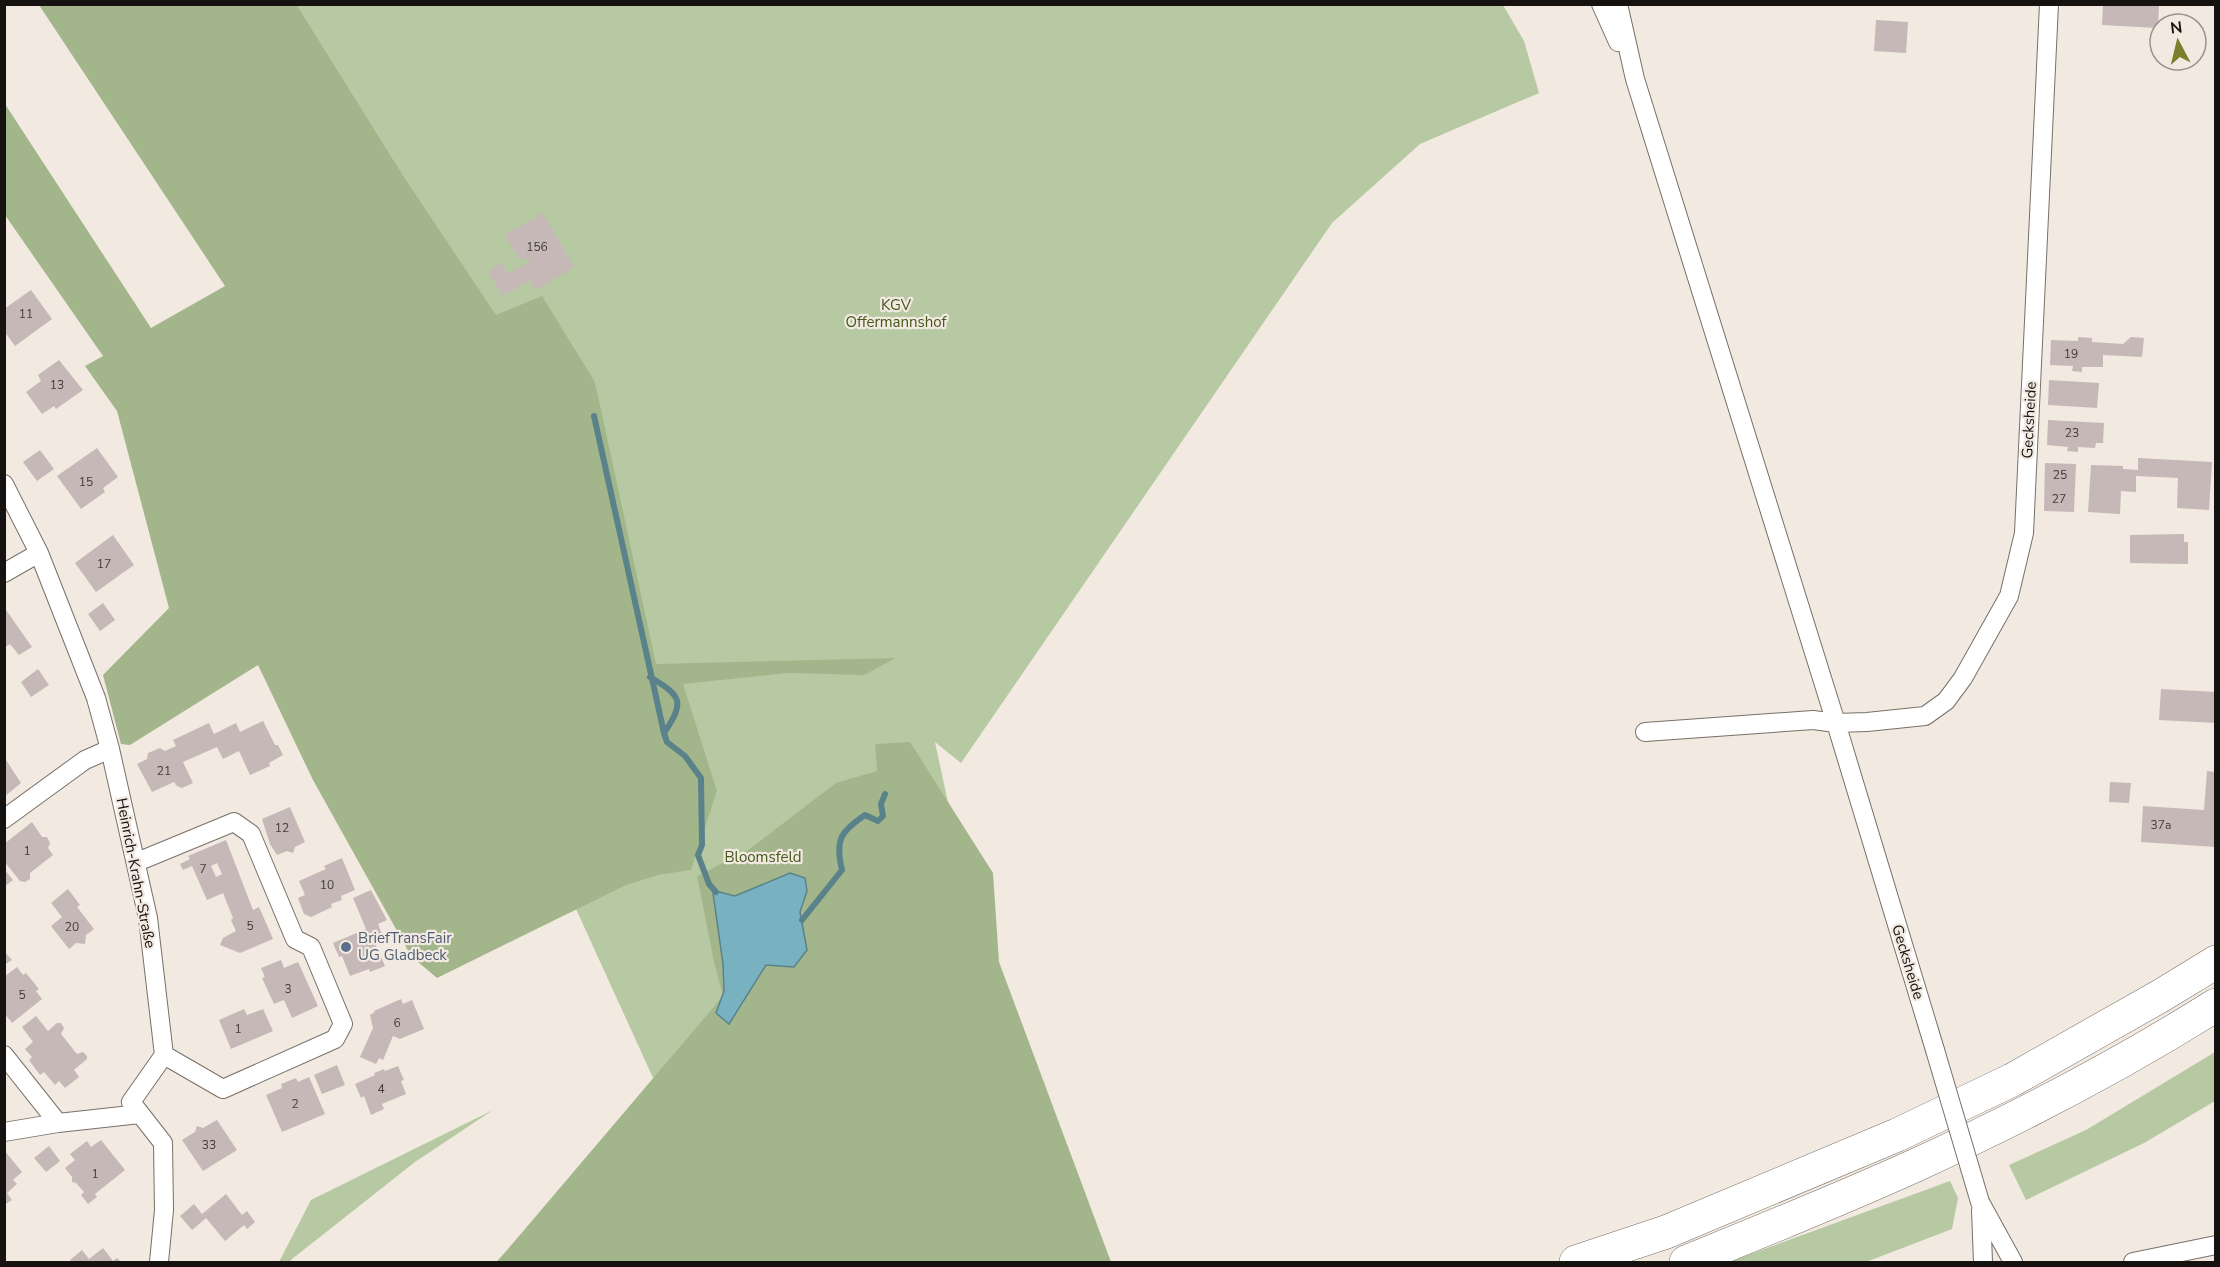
<svg xmlns="http://www.w3.org/2000/svg" width="2220" height="1267" viewBox="0 0 2220 1267" font-family="'Nunito Sans',sans-serif">
<style>
.green{fill:#b7c9a2}
.forest{fill:#a3b68b}
.water{fill:#78b2c0;stroke:#5a828b;stroke-width:1.5}
.lines{fill:none;stroke-linecap:round;stroke-linejoin:round}
.stream{stroke:#5a828b;stroke-width:6}
.building{fill:#c5b8b6;fill-rule:evenodd}
.street-casing{stroke:#787068;stroke-width:20}
.highway-casing{stroke:#787068;stroke-width:34}
.street{stroke:#fff;stroke-width:18}
.highway{stroke:#fff;stroke-width:33}
.street-bridge-casing{stroke:#787068;stroke-width:20;stroke-linecap:butt}
.street-bridge{stroke:#fff;stroke-width:18}
.service-dot{fill:#5c6f8a;stroke:#f2e9e1;stroke-width:2}
.labels{text-anchor:middle;stroke-width:4.5;stroke-linejoin:round;paint-order:stroke}
.number-label{font-size:12px;fill:#413c39}
.park-label{font-size:15px;fill:#42591a;stroke:#f2e9e1}
.street-label{font-size:15px;fill:#15120f;stroke:#f2e9e1}
.service-label{font-size:15px;fill:#4e5e75;stroke:#f2e9e1;text-anchor:start}
</style>
<rect width="100%" height="100%" fill="#f2e9e1"/>
<!-- green -->
<path class="green" d="M297 5H1503L1524 41 1539 93 1420 144 1332 223 961 763 935 742 955 835 647 1262H496L567 1187 654 1080 571 898 600 411 595 382 496 316 403 175Z
M2215 1052V1101L2144 1143 2026 1200 2009 1165 2086 1130Z
M493 1110 415 1162 292 1259 290 1262H279L311 1200Z
M1950 1181 1958 1198 1952 1229 1866 1262H1729Z"/>
<!-- forest -->
<path class="forest" d="M39 5H297L403 175 496 315 542 296 595 382 656 664 896 658 864 675 788 673 683 684 717 791 691 870 658 875 626 885 437 978 411 956 313 780 258 665 130 745 121 744 103 675 169 608 117 411 85 366 103 356 5 215V104L151 328 225 286Z
M910 742 993 873 999 962 1111 1262H497L723 996 714 962 697 876 747 851 836 783 877 771 875 744Z"/>
<!-- water -->
<path class="water" d="M790 873 805 878 807 891 800 912 807 950 794 967 766 965 729 1024 716 1013 724 991 723 964 713 893 719 892 735 896Z"/>
<g class="lines">
<!-- stream -->
<path class="stream" d="M594 416 664 733 667 742 685 756 701 778 702 845 698 855 709 884 716 892
M650 677C682 696 685 702 664 733
M802 920 842 870C835 840 840 832 865 815L878 821 883 816 881 804 885 794"/>
</g>
<!-- building -->
<path class="building" d="M2103 4H2159L2158 28 2102 25Z
M1876 20 1908 22 1906 53 1874 51Z
M543 213 574 267 536 290 530 280 503 296 488 272 501 263 508 274 530 261 528 258 520 260 505 235Z
M31 290 52 319 15 346 4 331V309Z
M2078 337 2092 338V342L2123 344 2131 337 2144 338 2142 357 2103 355V367H2082V372L2072 371 2073 366 2050 365 2051 340 2078 341Z
M59 360 83 390 56 409 54 406 42 414 26 392 41 381 38 375Z
M2049 380 2099 383 2097 408 2048 405Z
M2048 420 2104 423 2103 443H2096L2095 448 2078 447V452L2067 451 2068 447 2047 445Z
M97 448 118 477 103 488 105 492 81 509 57 476Z
M40 450 54 469 37 481 23 462Z
M2138 458 2212 462 2209 510 2177 508 2178 478 2136 476V492L2121 491 2120 514 2088 512 2091 465 2123 466V469L2138 470Z
M2045 463 2076 464 2074 512 2044 511Z
M2184 534V542H2188V564L2130 563V535Z
M113 535 134 565 96 592 75 563Z
M103 603 115 620 100 631 88 614Z
M4 607 32 647 19 655 10 644 4 648Z
M38 669 49 685 31 697 21 682Z
M2161 689 2216 692V723L2159 720Z
M263 721 275 745H278L283 755 269 763 270 766 250 775 239 751 223 759 217 747 183 762 193 783 182 788 177 786 174 782 152 792 137 764 147 759 148 753 160 748 165 751 176 746 173 740 209 723 214 734 236 723 240 732Z
M4 757 21 783 4 797Z
M2207 771 2216 772V847L2141 842 2143 806 2204 810Z
M2110 782 2131 783 2129 803 2109 802Z
M290 807 305 842 295 847 293 853 287 851 277 855 270 844 262 819Z
M32 822 42 837H47L50 843 48 848 53 855 30 873V879L25 882 20 881 4 861V844Z
M226 840 253 910 259 907 273 939 240 953 220 945 223 938 236 931 231 920 233 918 223 893 207 900 192 866 183 870 180 864 190 859 188 856ZM217 863 222 874 216 877 211 866Z
M342 858 355 890 341 896 342 900 331 904 332 907 311 917 304 914 298 898 305 895 299 881 326 869 324 866Z
M4 869 13 880 4 887Z
M68 889 80 905 77 907 94 929 86 935 85 944 76 943 69 949 51 926 62 917 51 903Z
M371 890 387 920 378 924 383 937 374 941 385 966 370 972 369 969 350 976 342 956 339 957 333 943 366 929 353 898Z
M4 951 12 960 4 965Z
M281 960 284 968 298 962 318 1006 292 1018 284 1000 274 1004 262 978 265 977 261 968Z
M17 967 23 975 26 973 39 989 36 991 42 999 12 1023 4 1013V977Z
M401 999 403 1004 412 1000 424 1029 400 1039 393 1036 383 1060 379 1058 376 1064 360 1057 373 1028 370 1015 375 1012 374 1011Z
M244 1009 247 1015 263 1009 273 1031 231 1049 219 1020Z
M36 1016 48 1031 57 1023H61L64 1028 61 1034 77 1054 83 1052 87 1056V1059L74 1070 79 1077 65 1088 59 1081 55 1085 44 1072 40 1075 29 1060 32 1057 25 1049 33 1042 22 1027Z
M337 1065 345 1085 322 1094 314 1075Z
M398 1066 404 1080 401 1081 406 1094 382 1104 384 1109 371 1115 364 1096 361 1098 355 1084 375 1075 374 1073 384 1069 385 1071Z
M309 1077 325 1114 282 1132 266 1095 282 1088 281 1084 296 1078 298 1082Z
M217 1120 237 1150 203 1171 182 1140 195 1132 197 1126 203 1128Z
M101 1140 125 1170 95 1194 97 1197 88 1204 81 1195 84 1192 76 1183 72 1182V1177L65 1168 75 1160 70 1154 87 1141 91 1147Z
M49 1146 60 1161 46 1172 34 1158Z
M4 1150 22 1172 13 1180 17 1184 7 1193 12 1200 4 1205Z
M226 1194 242 1215 247 1211 255 1222 247 1229 244 1225 225 1241 206 1218 192 1230 180 1216 194 1204 202 1214Z
M103 1248 113 1261 117 1258 121 1262H72L70 1260 82 1250 89 1259Z"/>
<g class="lines">
<!-- street casing -->
<g class="street-casing">
<path id="street" d="M1601 4 1618 42
M1618 4 1635 79 1836 723 1935 1050
M4 484 39 553 96 698 110 749 148 918 164 1055 131 1102 163 1143 164 1210 159 1262
M4 573 39 553
M1645 732 1813 720 1836 723 1867 722 1925 716 1946 701 1963 678 2009 596 2024 533 2049 4
M4 819 85 760 110 749
M137 862 234 822 251 834 295 939 311 947 343 1024 335 1039 223 1089 164 1055
M4 1055 58 1123
M4 1132 58 1123 140 1114
M1980 1202 2013 1262
M1981 1210 1983 1262
M2133 1262 2216 1245"/>
</g>
<!-- highway casing -->
<g class="highway-casing">
<path id="highway" d="M1576 1262 1666 1232 1897 1135 2012 1080 2162 995 2216 962
M1686 1262C1762 1231 1839 1200 1914 1166 2017 1119 2119 1066 2216 1005"/>
</g>
<!-- street -->
<use href="#street" class="street"/>
<!-- highway -->
<use href="#highway" class="highway"/>
<!-- street-bridge casing -->
<g class="street-bridge-casing">
<path id="street-bridge" d="M1935 1050 1980 1202"/>
</g>
<!-- street-bridge -->
<use href="#street-bridge" class="street-bridge"/>
</g>
<!-- markers -->
<circle class="service-dot" cx="346" cy="947" r="6"/>
<g class="labels">
<!-- number labels -->
<g class="number-label">
<text x="537" y="251">156</text>
<text x="26" y="318">11</text>
<text x="2071" y="358">19</text>
<text x="57" y="389">13</text>
<text x="2072" y="437">23</text>
<text x="2060" y="479">25</text>
<text x="86" y="486">15</text>
<text x="2059" y="503">27</text>
<text x="104" y="568">17</text>
<text x="164" y="775">21</text>
<text x="2161" y="829">37a</text>
<text x="282" y="832">12</text>
<text x="27" y="855">1</text>
<text x="203" y="873">7</text>
<text x="327" y="889">10</text>
<text x="250" y="930">5</text>
<text x="72" y="931">20</text>
<text x="288" y="993">3</text>
<text x="22" y="999">5</text>
<text x="397" y="1027">6</text>
<text x="238" y="1033">1</text>
<text x="381" y="1093">4</text>
<text x="295" y="1108">2</text>
<text x="209" y="1149">33</text>
<text x="95" y="1178">1</text>
</g>
<!-- park labels -->
<g class="park-label">
<text x="896" y="310">KGV<tspan x="896" dy="17">Offermannshof</tspan></text>
<text x="763" y="862">Bloomsfeld</text>
</g>
<!-- street labels -->
<g class="street-label">
<text transform="translate(2029 420) rotate(-87)" y="5">Gecksheide</text>
<text transform="translate(136 873) rotate(79)" y="5">Heinrich-Krahn-Straße</text>
<text transform="translate(1908 962) rotate(73)" y="5">Gecksheide</text>
</g>
<!-- service labels -->
<g class="service-label">
<text x="358" y="943">BriefTransFair<tspan x="358" dy="17">UG Gladbeck</tspan></text>
</g>
</g>
<!-- border -->
<rect width="2220" height="1267" fill="none" stroke="#15120f" stroke-width="12"/>
<!-- north arrow -->
<g transform="translate(2178 42) rotate(353)"><circle r="28" fill="#f2e9e1" stroke="#9a938d" stroke-width="1.5"/>
<path d="M0-4.5L10 22L0 15L-10 22Z" fill="#797f2a"/>
<text y="-9" font-size="16" font-weight="bold" text-anchor="middle" fill="#15120f">N</text>
</g>
</svg>
